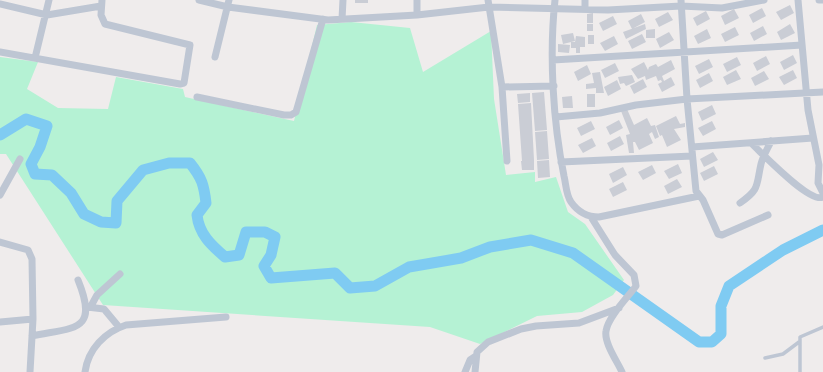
<svg xmlns="http://www.w3.org/2000/svg" width="823" height="372" viewBox="0 0 823 372" font-family="'Open Sans',sans-serif">
<style>
.green{fill:#b5f2d4}
.lines{fill:none;stroke-linecap:round;stroke-linejoin:round}
.river{stroke:#7fcbf2;stroke-width:11}
.building{fill:#cacdd5}
.lane{stroke:#bec6d3;stroke-width:3.5}
.street{stroke:#bec6d3;stroke-width:7}
</style>
<rect width="100%" height="100%" fill="#efecec"/>
<!-- green -->
<path class="green" d="M351 22 410 28 423 72 491 31 494 99 506 175 535 172V182L556 177 568 212 585 224 624 280 613 295 582 312 537 316 480 344 430 327 103 305 6 154H0V57L38 62 27 89 58 108 108 109 116 77 183 89 185 97 294 121 317 25Z"/>
<g class="lines">
<!-- river -->
<path class="river" d="M0 135 26 119 47 126 40 147 31 164 35 174 52 175 71 193 84 214 101 222 116 223 117 201 143 170 169 163H190C202 178 204 185 206 203L197 215C199 234 211 245 225 257L239 255 246 232H265L275 237 271 255 264 266 271 278 335 273 350 288 375 286 409 267 461 258 490 247 531 240 573 253 699 342H712L721 334V306L729 286 783 250 823 230"/>
</g>
<!-- building -->
<path class="building" d="M355 0H368V3H355Z
M790 5 794 13 781 20 776 12Z
M762 8 766 16 753 23 749 15Z
M734 9 739 18 725 25 721 16Z
M706 11 710 19 697 26 693 18Z
M668 12 673 20 659 27 655 19Z
M593 13V23H587V14Z
M641 14 645 22 632 29 628 21Z
M613 16 617 24 603 31 599 23Z
M587 24H593V31H587Z
M645 24 646 29 626 39 623 32Z
M790 24 795 33 781 40 777 32Z
M763 26 767 34 754 41 750 33Z
M735 27 739 35 725 42 721 34Z
M655 29V38H646V30Z
M707 29 711 38 698 44 694 36Z
M669 32 674 40 660 48 656 39Z
M573 33 575 41 563 44 561 35Z
M642 34 646 42 632 49 628 41Z
M588 35H594V44H588Z
M576 36 585 37V47H580V53H576V48H571V42H575Z
M614 36 618 44 605 51 600 43Z
M558 44 570 45 569 53 558 52Z
M793 55 797 63 784 70 780 62Z
M766 56 770 64 757 71 753 63Z
M737 57 741 65 727 72 723 64Z
M709 59 713 67 699 74 695 66Z
M671 60 675 69 662 76 664 81 671 77 675 85 662 92 658 84 662 82 661 80 658 81 656 76 646 80 645 76 638 79 631 69 644 62 648 70 649 67 656 64 658 67Z
M615 63 619 71 605 78 601 70Z
M587 65 591 74 578 81 574 72Z
M736 70 741 79 727 85 723 77Z
M793 70 797 78 784 85 779 77Z
M764 71 769 79 755 86 751 78Z
M600 72 604 93H596V88L586 89V84L594 83 592 73Z
M709 73 713 81 700 88 696 80Z
M632 75 635 82 626 86 624 83 620 84 618 77Z
M643 79 647 87 634 94 630 86Z
M617 80 621 89 608 96 604 87Z
M544 92 547 130 535 131 532 93Z
M530 93V102L518 103 517 94Z
M587 94H595V107H587Z
M572 96 573 108H563L562 97Z
M531 103 532 122H525H532L534 160 522 161 518 104Z
M712 105 716 114 702 121 698 112Z
M627 109 634 125 647 118 651 126 655 125 659 137 655 139 652 132 649 134 653 143 639 150 635 142H633L634 153H629L626 135 630 134 621 111Z
M676 116 680 124 685 123V127L674 129 681 140 667 147 662 135 660 136 656 126Z
M619 120 623 128 610 135 606 127Z
M591 121 595 129 581 136 577 128Z
M712 121 716 129 703 136 698 128Z
M547 131 549 159 537 160 535 132Z
M620 136 624 144 611 151 607 143Z
M592 138 596 146 583 153 578 145Z
M713 152 718 160 704 167 700 159Z
M534 160V170H522L521 161Z
M549 160 550 177 538 178 537 161Z
M678 164 682 173 669 179 664 171Z
M652 165 656 173 643 180 638 172Z
M714 166 718 174 704 181 700 173Z
M623 167 627 175 613 183 609 174Z
M677 179 682 187 668 194 664 186Z
M623 182 627 190 613 197 609 189Z"/>
<g class="lines">
<!-- lane -->
<path class="lane" d="M765 358 783 354 799 342
M800 372V337L823 327"/>
<!-- street -->
<path class="street" d="M199 0 228 7 328 20 417 15 489 7 608 10 681 6 722 8 764 0
M417 0V15
M488 0 502 87 507 161
M555 0C549 55 553 122 564 176 566 184 566 195 571 202 578 212 587 217 599 217L699 196
M585 0V9
M681 0 687 99 696 191 703 200 718 234 722 235 768 215
M798 0 808 110 819 165 818 183 823 193
M819 0H823
M0 4 47 15 101 6
M342 19 343 0
M0 52 180 84 184 83 190 45 105 24 101 15 102 0
M215 57 229 0
M35 58 49 0
M553 60 802 45
M502 87 554 86
M197 97 284 115H291L296 112 323 19
M556 117 600 113 636 105 687 99 823 92
M751 143C762 153 810 204 823 197
M692 147 813 138
M561 162 692 156
M0 195 20 159
M740 203C760 189 756 186 761 164 763 156 768 148 771 141
M591 217 615 255 634 275 636 286C628 297 608 317 606 331 604 343 617 361 622 372
M0 242 28 250 32 259 33 319 30 372
M91 306 97 295 120 274
M87 307 104 309 119 327
M0 322 33 319
M32 336C75 327 99 332 78 280
M85 372C88 349 105 332 126 325L226 317
M465 372 470 360 476 356
M475 372 477 352 488 342 521 329 536 326 579 323 619 308"/>
</g>
</svg>
